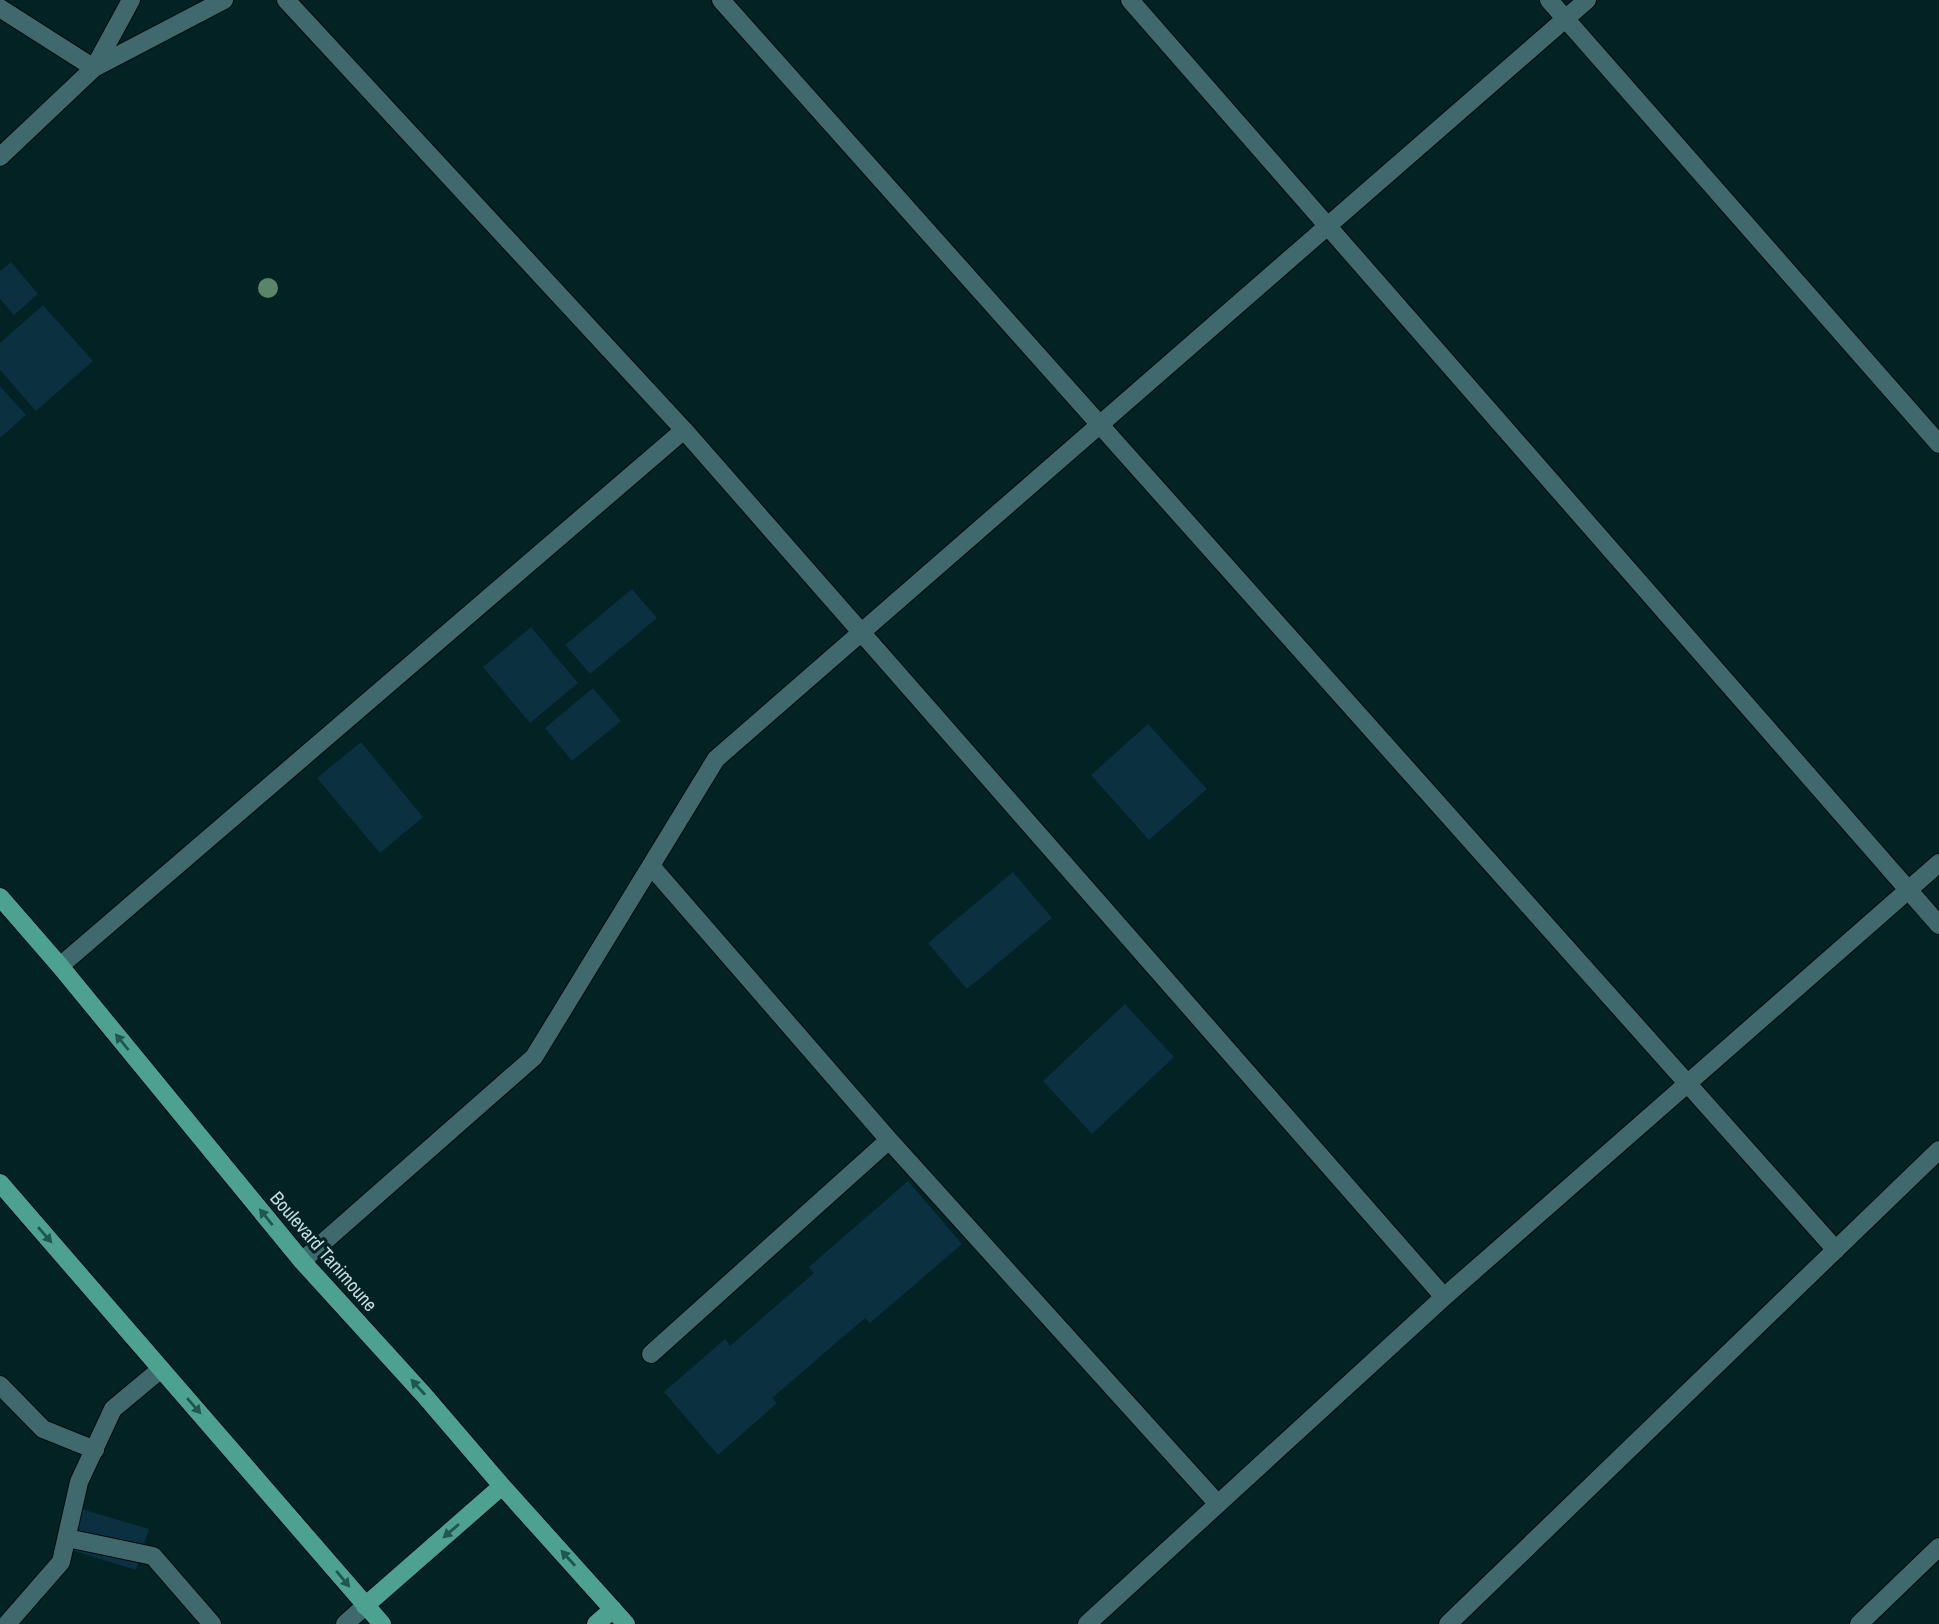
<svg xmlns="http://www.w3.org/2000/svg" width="1939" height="1624" viewBox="0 0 1939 1624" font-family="'Archivo Narrow',sans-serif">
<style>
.building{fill:#0b3040}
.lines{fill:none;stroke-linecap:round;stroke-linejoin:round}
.lane-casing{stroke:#000a0c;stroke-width:20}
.street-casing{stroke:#000a0c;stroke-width:20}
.secondary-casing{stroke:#000a0c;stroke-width:20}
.primary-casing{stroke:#000a0c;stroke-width:20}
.lane{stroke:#40696d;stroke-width:18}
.street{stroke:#40696d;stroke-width:18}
.secondary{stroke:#40696d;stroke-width:18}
.primary{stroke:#4ca191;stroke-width:18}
.tree{fill:#598568}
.oneway{fill:#205550}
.labels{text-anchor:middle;stroke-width:6;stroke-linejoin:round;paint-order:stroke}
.street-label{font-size:19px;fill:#c6dcdd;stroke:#022224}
</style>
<rect width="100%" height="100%" fill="#022224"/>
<!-- building -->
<path class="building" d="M11 262 38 294 14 315 0 299V271Z
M43 305 93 361 36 411 0 370V343Z
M0 386 26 415 0 438Z
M632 589 657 618 590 674 565 645Z
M531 627 578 683 530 723 483 667Z
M593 688 621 721 572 761 545 728Z
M1148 724 1207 789 1149 840 1091 775Z
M361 742 423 817 380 853 317 778Z
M1013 872 1052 918 967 989 928 943Z
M1125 1004 1174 1057 1092 1134 1043 1081Z
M908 1181 962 1244 870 1323 865 1318 772 1398 777 1403 718 1455 664 1392 725 1339 730 1346 814 1273 809 1267Z
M68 1505 149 1529 136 1570 55 1545Z"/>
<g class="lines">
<!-- lane casing -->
<g class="lane-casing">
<path id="lane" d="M67 1538 153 1556 212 1624
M7 1624 61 1562 79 1482 113 1409 161 1369"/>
</g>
<!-- street casing -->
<g class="street-casing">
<path id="street" d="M286 0 684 430 1444 1297
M721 0 1836 1250
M1130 0 1939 925
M1549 0 1939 444
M0 8 94 68
M94 68 131 0
M0 157 94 68 224 0
M651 866 889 1140 1218 1504
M60 966 684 430
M302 1261 534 1057 716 759 1587 0
M651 1354 889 1140
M0 1385 43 1429 95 1450
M1087 1624 1444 1297 1939 863
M1448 1624 1939 1150
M1859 1624 1939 1547"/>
</g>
<!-- secondary casing -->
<g class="secondary-casing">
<path id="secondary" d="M345 1624 365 1606"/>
</g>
<!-- primary casing -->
<g class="primary-casing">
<path id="primary" d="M0 897 60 966 302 1261 424 1395 502 1486 626 1624
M0 1183 382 1624
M365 1606 502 1486
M596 1624 613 1609"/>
</g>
<!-- lane -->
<use href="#lane" class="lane"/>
<!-- street -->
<use href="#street" class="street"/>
<!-- secondary -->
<use href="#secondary" class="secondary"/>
<!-- primary -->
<use href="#primary" class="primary"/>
</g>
<!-- trees -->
<circle class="tree" cx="268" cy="288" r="10"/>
<!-- one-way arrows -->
<defs><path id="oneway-solid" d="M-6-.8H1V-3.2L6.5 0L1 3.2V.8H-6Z" transform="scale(1.75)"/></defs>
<g class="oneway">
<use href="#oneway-solid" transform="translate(122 1042) rotate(-129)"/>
<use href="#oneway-solid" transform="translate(266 1217) rotate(-129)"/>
<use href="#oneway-solid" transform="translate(45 1235) rotate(49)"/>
<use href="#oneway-solid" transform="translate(418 1387) rotate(-132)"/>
<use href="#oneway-solid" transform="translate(194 1406) rotate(49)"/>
<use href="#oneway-solid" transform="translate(451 1531) rotate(139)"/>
<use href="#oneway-solid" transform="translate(568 1558) rotate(-132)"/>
<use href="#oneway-solid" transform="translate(343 1579) rotate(50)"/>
</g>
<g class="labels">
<!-- street labels -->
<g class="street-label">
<text transform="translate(324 1251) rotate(49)" y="7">Boulevard Tanimoune</text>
</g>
</g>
</svg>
